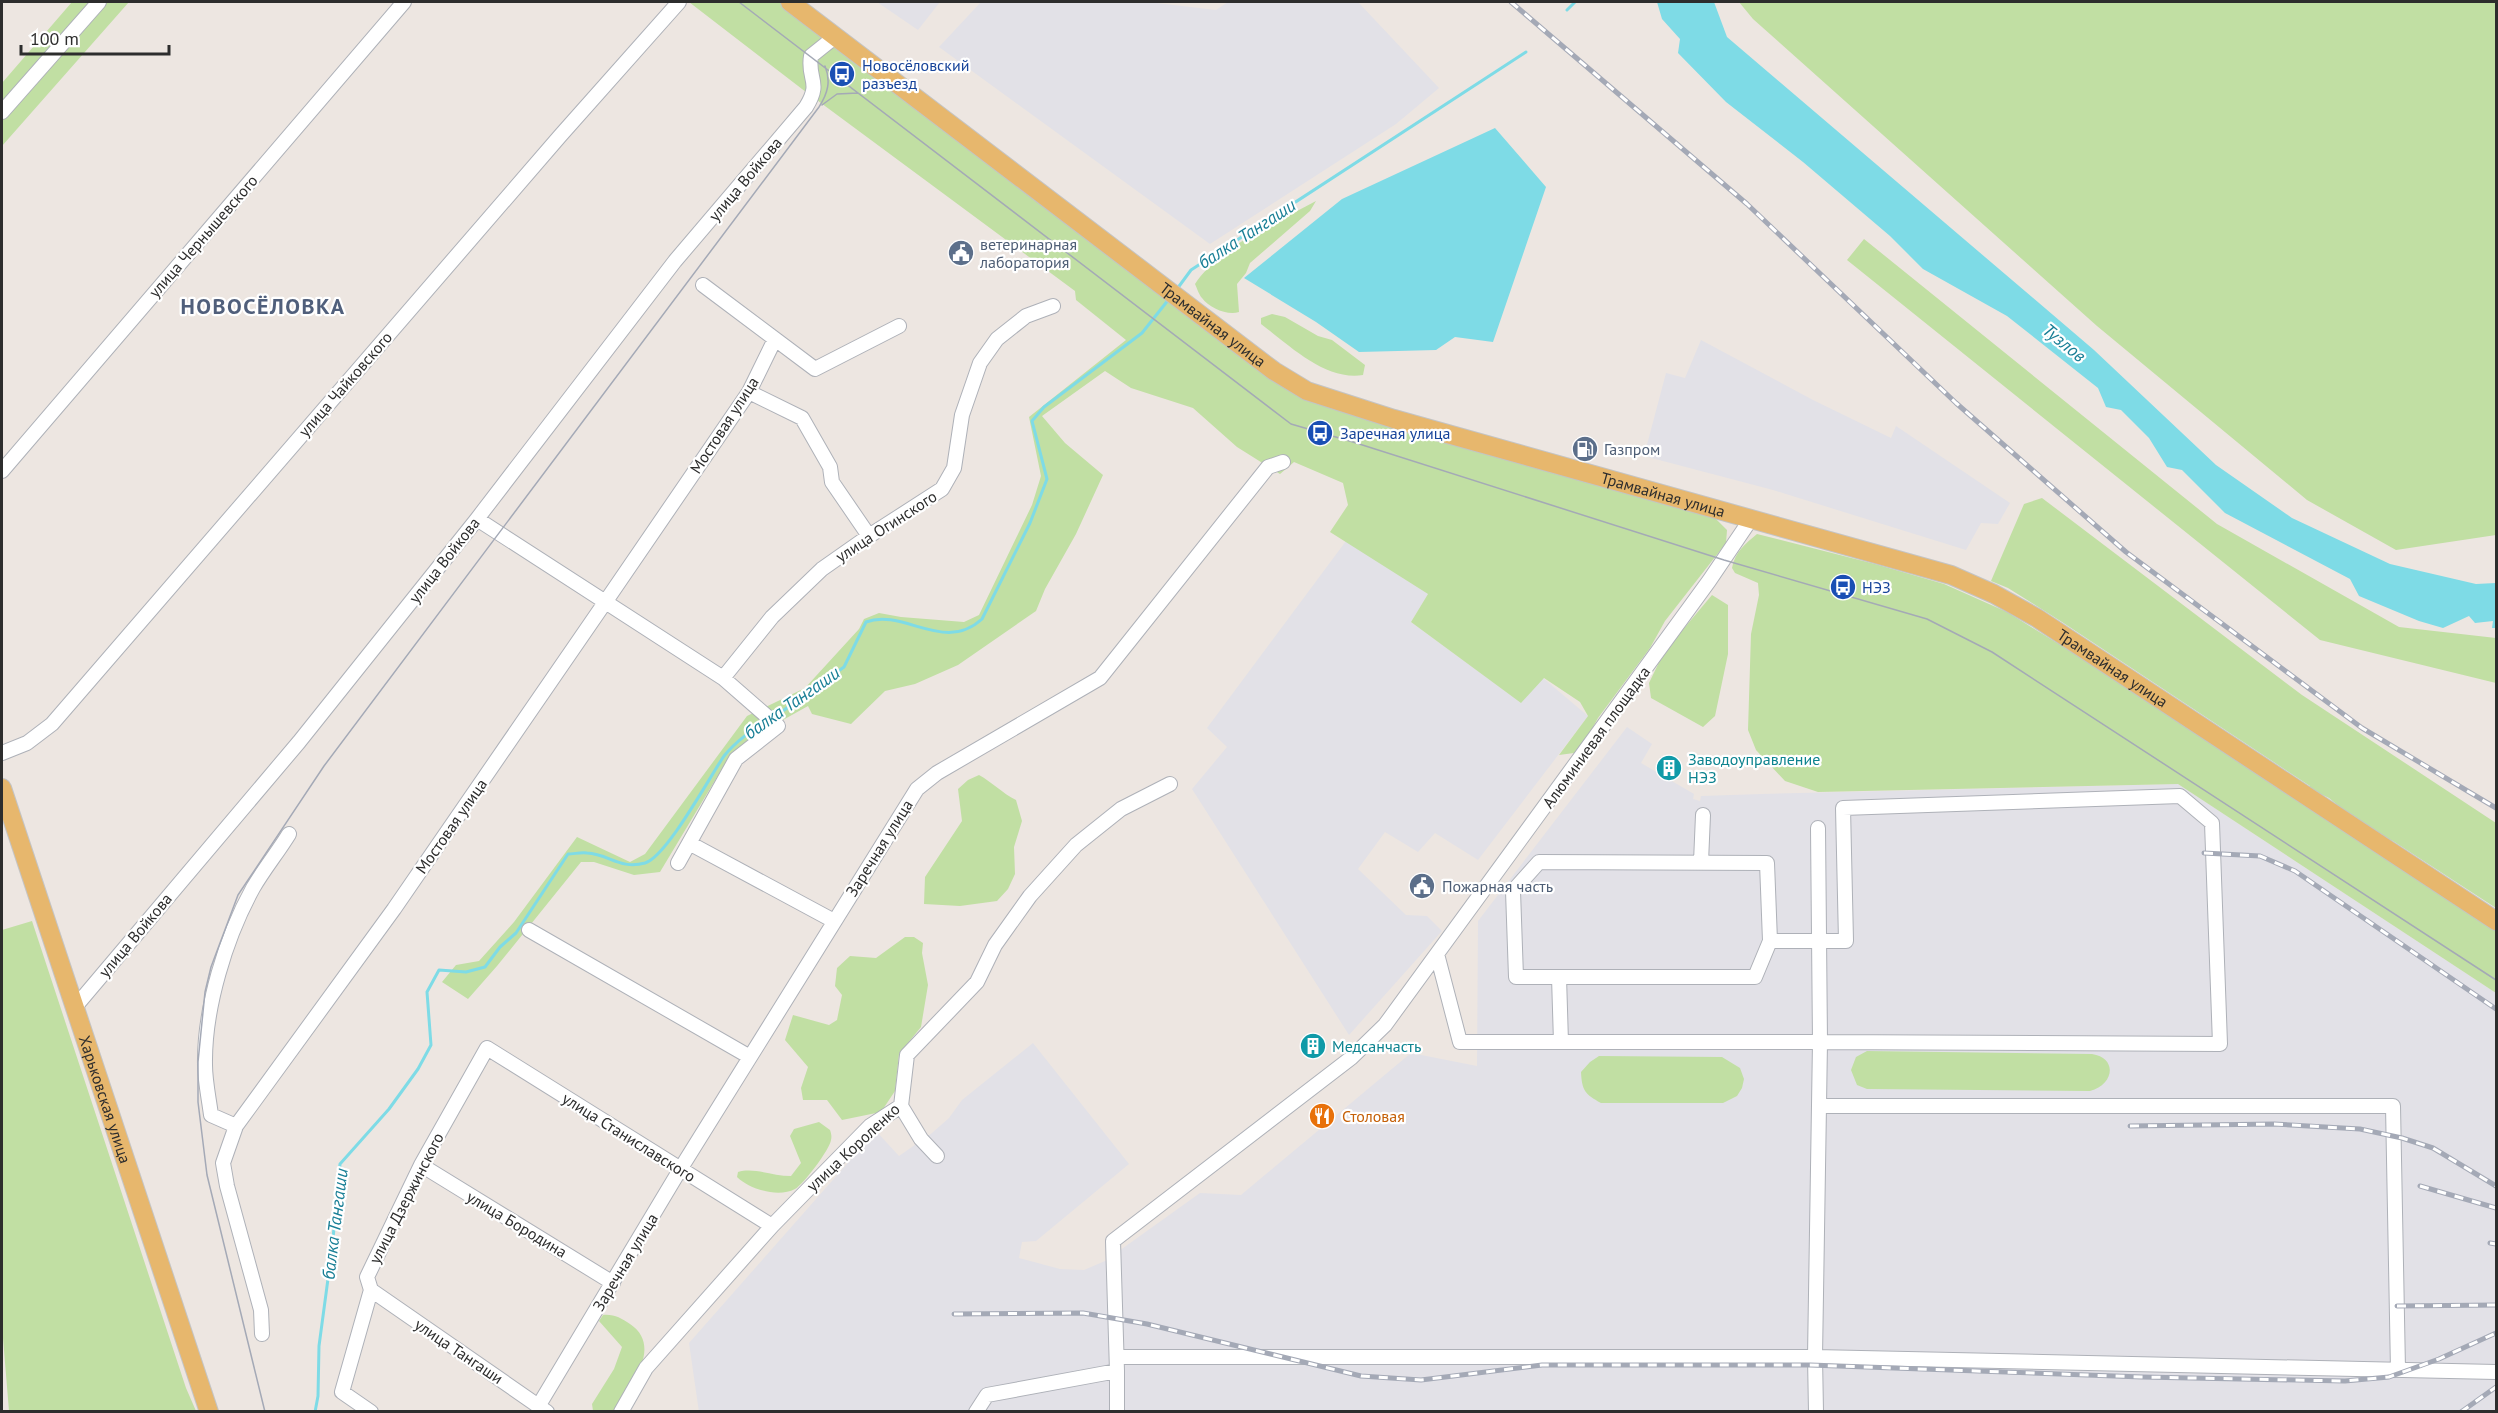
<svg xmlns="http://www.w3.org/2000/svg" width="2498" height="1413" viewBox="0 0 2498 1413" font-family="'PT Sans',sans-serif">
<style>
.industrial{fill:#e2e1e7}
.green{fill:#c1dfa3}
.water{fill:#7edbe6}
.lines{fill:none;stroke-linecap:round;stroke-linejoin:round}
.stream{stroke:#7edbe6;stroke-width:3}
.minor-casing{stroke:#aeb1b8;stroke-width:16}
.major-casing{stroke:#c4c4c4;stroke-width:20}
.minor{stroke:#fff;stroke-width:14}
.major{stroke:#e7b76d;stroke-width:18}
.tram{stroke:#a4a9b6;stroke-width:1.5}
.rail-casing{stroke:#a4a9b6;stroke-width:5}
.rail{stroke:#fff;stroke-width:3;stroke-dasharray:9;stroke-linecap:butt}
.labels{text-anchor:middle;stroke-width:4.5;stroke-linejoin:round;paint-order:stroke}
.transit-label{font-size:16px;fill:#164399;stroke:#fff;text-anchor:start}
.street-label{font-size:16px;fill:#2d2d2d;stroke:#fff}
.service-label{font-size:16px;fill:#4e5e75;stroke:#fff;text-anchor:start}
.culture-label{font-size:16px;fill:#0d838f;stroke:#fff;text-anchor:start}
.food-label{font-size:16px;fill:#c56008;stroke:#fff;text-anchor:start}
.water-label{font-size:18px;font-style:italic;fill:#197f96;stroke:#fff}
.district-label{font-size:22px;font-weight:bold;letter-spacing:1.5px;fill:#505f7b;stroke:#fff}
</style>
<rect width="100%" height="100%" fill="#ede6e1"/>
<!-- industrial -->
<path class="industrial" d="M877 2H940L918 30Z
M981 2H1148L1216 10 1228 2H1358L1439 88 1396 124 1210 244 939 47Z
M1701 340 1813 400 1891 438 1896 426 2010 503 1998 524 1981 523 1966 550 1773 490 1644 456 1666 373 1685 378Z
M1346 541 1428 594 1411 622 1520 702 1543 678 1588 716 1478 860 1435 833 1418 852 1385 832 1358 869 1406 915 1427 916 1442 931 1349 1035 1192 789 1227 747 1207 728Z
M1627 727 1652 744 1641 763 1694 794 1693 799 1700 801 1701 796 1762 794 2178 784 2496 993V1411L699 1412 689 1343 876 1131 899 1156 932 1133 949 1118 962 1100 1033 1043 1129 1164 1036 1241 1022 1242 1019 1258 1060 1269 1084 1270 1105 1261 1200 1193 1241 1195 1411 1053 1477 1066 1478 921Z"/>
<!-- green -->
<path class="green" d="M72 2H129L2 146V83Z
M689 2H781L1280 382 1715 518 1727 530 1726 543 1665 621 1650 648 1598 718 1587 738 1574 753 1559 755 1588 716 1580 702 1544 678 1521 703 1411 622 1428 594 1330 532 1348 505 1343 483 1294 462 1280 474 1237 447 1193 408 1131 388 1105 371 1042 416 1065 443 1103 475 1076 534 1045 589 1036 611 958 665 915 684 885 691 851 724 812 714 808 706 783 720 761 728 723 767 660 872 634 875 594 862H581L497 966 468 999 442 982 456 965 479 961 514 922 577 837 630 862 645 854 747 716 805 688 859 629 864 619 879 613 901 617 964 622 979 615 1032 505 1041 476 1029 417 1126 340 1076 300 1075 291 802 89Z
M1739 2H2496V535L2396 550 2307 500 2097 326 1753 19Z
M1316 201 1310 211 1250 263 1246 273 1237 284 1239 312C1228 316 1209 308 1202 298 1199 295 1197 288 1195 284 1220 246 1276 223 1316 201Z
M1864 239 2217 524 2399 627 2496 638V683L2320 640 1847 260Z
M1272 314 1285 317 1318 336 1332 340 1365 365 1363 375C1325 381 1289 345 1261 324V318Z
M2042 498 2302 695 2496 823V908L2393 841 2369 831 2329 798 2310 789V786L2062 622 2008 588 1991 581 2024 504Z
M1757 534 1875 564 1944 584 2007 612 2114 678 2496 930V993L2178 784 1818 792 1785 781 1756 750 1748 730 1751 634 1759 595 1758 583 1735 573 1732 568C1735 552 1745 544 1757 534Z
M1712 595 1728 605V654L1715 716 1703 727 1651 698 1649 683 1664 652Z
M979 775C992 782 1002 793 1016 800L1022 821 1014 847 1015 874 1008 889 997 901 960 906 924 904 925 877 962 821 958 789 968 780Z
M32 921 186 1388 196 1411H9L2 1326V930Z
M905 937H914L923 943 922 953 928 985 921 1027 899 1054 895 1091 881 1112 842 1120 827 1100H803L801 1088 808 1067 785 1040 793 1015 829 1025 837 1020 842 995 835 986 837 968 850 956 876 958Z
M1867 1051 2092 1054C2118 1058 2114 1085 2090 1091L1867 1089 1857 1085 1851 1070 1856 1057Z
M1599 1056 1722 1057 1740 1068 1744 1079 1742 1088 1737 1096 1723 1103H1601C1585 1094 1582 1091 1581 1072L1590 1062Z
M819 1122 830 1130C831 1133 832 1136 831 1140 830 1149 803 1185 795 1189 778 1198 749 1189 737 1177L738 1172C754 1167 772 1176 791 1176L801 1163 790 1136 794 1129Z
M603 1315C614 1314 621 1318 630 1324 664 1347 629 1387 615 1411H593L592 1404 614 1369 622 1347 599 1321Z"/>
<!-- water -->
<path class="water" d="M1657 2H1714L1727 37 2094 350 2216 465 2292 518 2390 564 2476 584 2496 583V628H2492L2493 621 2475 623 2469 616 2443 628 2419 621 2359 596 2350 579 2225 513 2182 470 2167 467 2149 438 2121 410 2106 407 2098 388 2007 316 1923 269 1890 236 1803 162 1726 102 1678 53 1680 39 1662 19Z
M1495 128 1546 187 1493 342 1455 337 1436 350 1359 352 1316 322 1244 278 1342 199Z"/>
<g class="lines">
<!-- stream -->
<path class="stream" d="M1567 10 1575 2
M1177 289 1191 270 1526 52
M773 718 844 667 866 622C904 608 944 654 982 619L1030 523 1047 479 1032 421 1044 407 1142 333 1169 299
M315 1412 318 1396 319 1346 332 1249 340 1164 389 1109 418 1069 431 1045 427 992 439 970 466 972 485 967 500 947 516 933 568 854C574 854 581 852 587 853 609 854 620 870 645 863 667 856 709 778 724 756 736 741 751 731 767 721"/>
<!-- minor casing -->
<g class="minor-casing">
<path id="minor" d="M2 112 99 2
M703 285 815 369 899 326
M749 392 802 418 830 467 832 482 869 536
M2 471 404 2
M477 519 723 678 778 726 736 759 678 863
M723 678 772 617 822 569 869 536 942 489 954 468 962 415 980 363 997 339 1026 316 1053 306
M2 753 27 743 52 724 560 136 679 2
M689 843 834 921
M1701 862 1703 815
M529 930 750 1057
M1770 941 1755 977H1516L1513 891 1539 862 1767 863 1770 941H1846L1843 808 2180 796 2212 823 2220 1044 1820 1042 1818 828
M1559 977 1561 1042
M75 1007 299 742 477 519 675 261 806 107C822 81 807 80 811 56L836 36
M901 1106 921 1139 937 1156
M1819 1106H2393L2398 1370
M236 1126 211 1115C209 1099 205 1081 205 1065 204 1008 226 937 253 888 264 869 278 852 289 834
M421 1165 613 1283
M371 1290 547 1412
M262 1334 261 1310 227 1186 223 1163 236 1126 394 909 606 601 749 392 774 341
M1117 1357H1815L1820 1042H1460L1437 954
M539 1405 681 1168 917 789 937 773 1100 678 1268 467 1283 462
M371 1412 342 1392 371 1290 367 1277 421 1165 487 1048 772 1226
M621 1412 646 1368 772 1226 870 1126 901 1106 907 1055 977 982 995 945 1030 896 1076 845 1121 809 1170 784
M976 1412 987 1395 1117 1371 1113 1241 1351 1058 1385 1025 1709 581 1751 519
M1117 1412V1371
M1816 1412 1815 1357 2496 1372"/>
</g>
<!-- major casing -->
<g class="major-casing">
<g id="major">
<path id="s1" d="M790 2 1274 371 1307 391 1394 419 1951 575 1994 594 2037 618 2496 921"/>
<path id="s2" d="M2 788 209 1412"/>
</g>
</g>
<!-- minor -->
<use href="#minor" class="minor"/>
<!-- major -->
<use href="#major" class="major"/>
<!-- tram -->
<path class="tram" d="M739 2 1291 424 1353 442 1724 560 1927 619 1992 652 2496 980
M822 105 837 94 858 93
M265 1412 207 1175 198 1102V1062L205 992 211 967 238 895 324 766 819 107C828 93 831 81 825 66"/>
<!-- rail casing -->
<g class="rail-casing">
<path id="rail" d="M1511 2 1747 204 1956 403 2126 552 2362 728 2496 808
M2204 853 2260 856 2295 871 2496 1009
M2130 1126 2274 1124 2360 1129 2402 1138 2433 1148 2496 1186
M2420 1186 2496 1208
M2490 1243 2496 1244
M2397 1306 2496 1305
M954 1314 1083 1313 1147 1324 1361 1376 1421 1380 1542 1365H1810L2142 1377 2345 1381 2389 1377 2439 1359 2496 1333
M2461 1412 2496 1387"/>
</g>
<!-- rail -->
<use href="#rail" class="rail"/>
</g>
<!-- icons -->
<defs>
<g id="bus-disc" transform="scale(1.35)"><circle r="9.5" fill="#1a4fb4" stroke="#fff"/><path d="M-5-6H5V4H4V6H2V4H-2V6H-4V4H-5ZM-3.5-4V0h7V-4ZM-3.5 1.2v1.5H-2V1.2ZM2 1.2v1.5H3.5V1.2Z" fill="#fff"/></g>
<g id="civic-disc" transform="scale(1.35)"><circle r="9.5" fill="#5c6f8a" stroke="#fff"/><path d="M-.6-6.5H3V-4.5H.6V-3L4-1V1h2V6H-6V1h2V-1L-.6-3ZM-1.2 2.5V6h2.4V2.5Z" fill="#fff"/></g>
<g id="fuel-disc" transform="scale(1.35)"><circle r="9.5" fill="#5c6f8a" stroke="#fff"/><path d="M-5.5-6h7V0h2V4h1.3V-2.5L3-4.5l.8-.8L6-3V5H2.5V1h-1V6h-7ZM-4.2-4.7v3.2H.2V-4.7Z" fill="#fff"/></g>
<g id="building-disc" transform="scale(1.35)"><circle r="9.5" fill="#0f9aa8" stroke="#fff"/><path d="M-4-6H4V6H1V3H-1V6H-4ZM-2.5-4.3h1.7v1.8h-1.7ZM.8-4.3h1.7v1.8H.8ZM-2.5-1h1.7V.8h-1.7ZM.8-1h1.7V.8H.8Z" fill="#fff"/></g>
<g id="restaurant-disc" transform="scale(1.35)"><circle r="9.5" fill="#e8710a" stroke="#fff"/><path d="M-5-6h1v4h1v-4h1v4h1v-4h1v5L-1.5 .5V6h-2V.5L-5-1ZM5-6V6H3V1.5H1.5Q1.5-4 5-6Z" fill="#fff"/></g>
</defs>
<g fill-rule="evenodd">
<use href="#bus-disc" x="842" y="74"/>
<use href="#civic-disc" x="961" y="253"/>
<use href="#bus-disc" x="1320" y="433"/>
<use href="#fuel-disc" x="1585" y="449"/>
<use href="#bus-disc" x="1843" y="587"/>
<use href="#building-disc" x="1669" y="768"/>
<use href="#civic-disc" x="1422" y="886"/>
<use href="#building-disc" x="1313" y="1046"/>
<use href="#restaurant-disc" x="1322" y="1116"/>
</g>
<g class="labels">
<!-- transit labels -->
<g class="transit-label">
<text x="862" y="71">Новосёловский<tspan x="862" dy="18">разъезд</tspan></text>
<text x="1340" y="439">Заречная улица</text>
<text x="1862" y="593">НЭЗ</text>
</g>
<!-- street labels -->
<g class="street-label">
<text transform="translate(745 179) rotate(-50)" y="6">улица Войкова</text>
<text transform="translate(203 236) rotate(-49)" y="6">улица Чернышевского</text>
<text dy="6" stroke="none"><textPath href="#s1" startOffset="532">Трамвайная улица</textPath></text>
<text transform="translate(345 384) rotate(-49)" y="6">улица Чайковского</text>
<text transform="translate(724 425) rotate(-57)" y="6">Мостовая улица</text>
<text dy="6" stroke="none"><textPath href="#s1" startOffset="1018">Трамвайная улица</textPath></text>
<text transform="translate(886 526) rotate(-33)" y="6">улица Огинского</text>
<text transform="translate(444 560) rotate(-52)" y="6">улица Войкова</text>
<text dy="6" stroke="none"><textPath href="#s1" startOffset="1504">Трамвайная улица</textPath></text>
<text transform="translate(1596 737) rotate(-54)" y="6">Алюминиевая площадка</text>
<text transform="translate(451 826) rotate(-55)" y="6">Мостовая улица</text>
<text transform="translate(879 848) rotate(-58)" y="6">Заречная улица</text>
<text transform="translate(135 935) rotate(-50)" y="6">улица Войкова</text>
<text dy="6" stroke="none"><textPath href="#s2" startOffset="328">Харьковская улица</textPath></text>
<text transform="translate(629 1137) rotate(32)" y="6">улица Станиславского</text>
<text transform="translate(853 1147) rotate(-43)" y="6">улица Короленко</text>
<text transform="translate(406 1198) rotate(-63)" y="6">улица Дзержинского</text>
<text transform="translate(517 1224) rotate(31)" y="6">улица Бородина</text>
<text transform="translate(625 1262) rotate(-59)" y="6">Заречная улица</text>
<text transform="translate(459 1351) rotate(34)" y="6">улица Тангаши</text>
</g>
<!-- service labels -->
<g class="service-label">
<text x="980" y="250">ветеринарная<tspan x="980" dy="18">лаборатория</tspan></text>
<text x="1604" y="455">Газпром</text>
<text x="1442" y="892">Пожарная часть</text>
</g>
<!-- culture labels -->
<g class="culture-label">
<text x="1688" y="765">Заводоуправление<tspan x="1688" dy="18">НЭЗ</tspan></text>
<text x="1332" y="1052">Медсанчасть</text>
</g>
<!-- food labels -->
<g class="food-label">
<text x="1342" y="1122">Столовая</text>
</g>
<!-- water labels -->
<g class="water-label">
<text transform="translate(1247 234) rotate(-33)" y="6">балка Тангаши</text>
<text transform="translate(2064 343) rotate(39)" y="6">Тузлов</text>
<text transform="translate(792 703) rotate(-35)" y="6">балка Тангаши</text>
<text transform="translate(335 1224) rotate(-83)" y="6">балка Тангаши</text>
</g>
<!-- district labels -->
<g class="district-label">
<text x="263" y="314">НОВОСЁЛОВКА</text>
</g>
</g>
<!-- border -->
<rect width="2498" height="1413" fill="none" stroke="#2d2d2d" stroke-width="6"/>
<!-- scale -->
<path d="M21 45v9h148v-9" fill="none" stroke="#2d2d2d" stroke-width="3"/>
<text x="30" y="45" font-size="18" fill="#2d2d2d" stroke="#ffffff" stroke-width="4.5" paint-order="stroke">100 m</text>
</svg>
